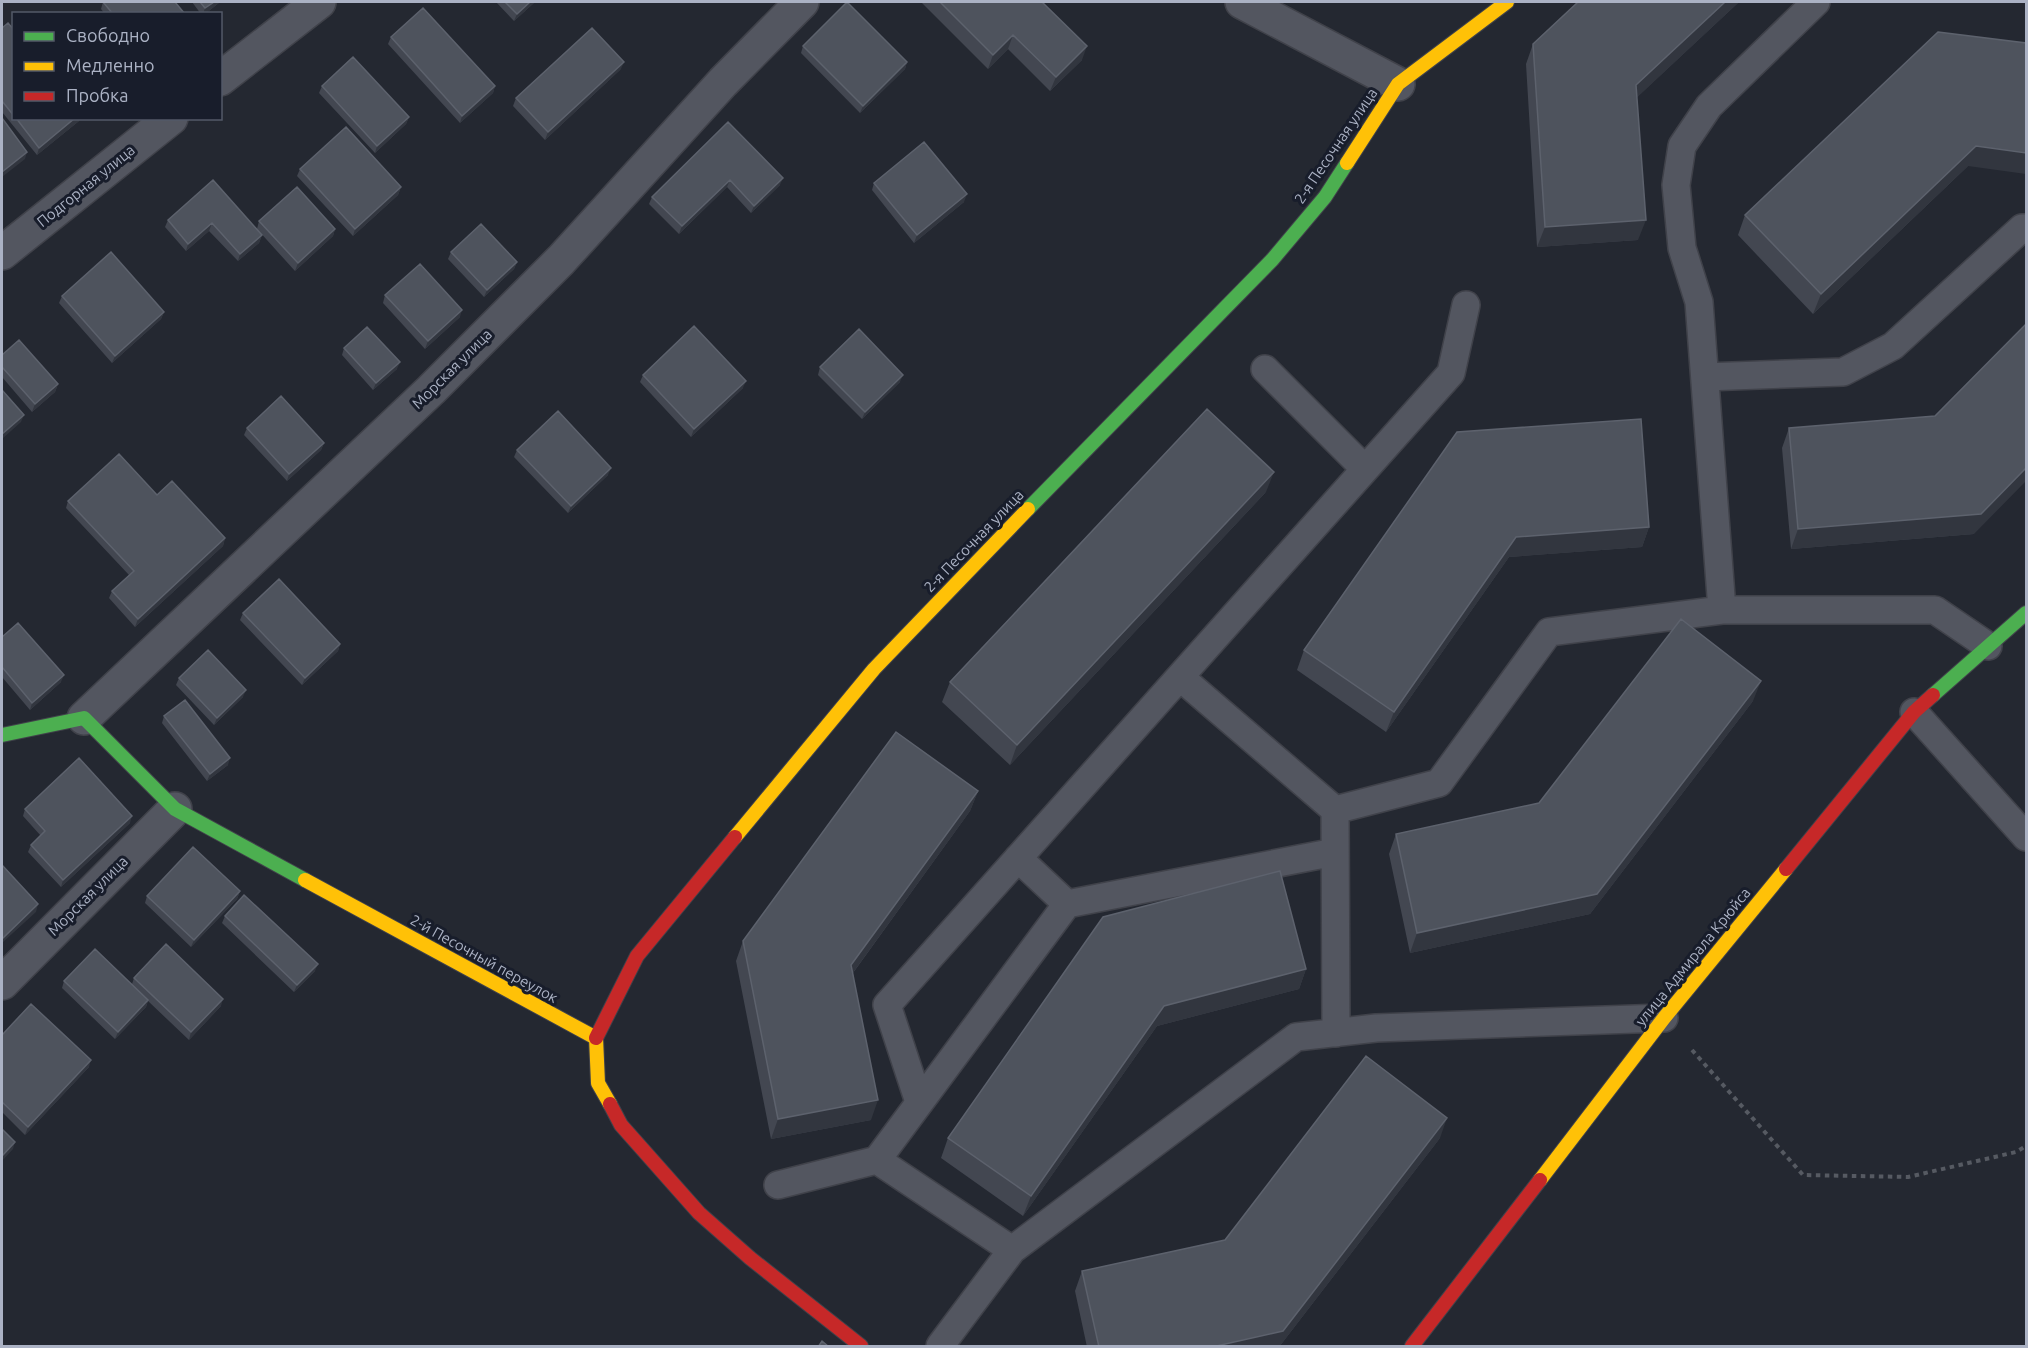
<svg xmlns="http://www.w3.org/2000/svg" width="2028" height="1348" viewBox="0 0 2028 1348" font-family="Ubuntu,sans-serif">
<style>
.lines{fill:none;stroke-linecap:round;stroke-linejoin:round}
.lane-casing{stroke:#40424a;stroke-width:30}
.street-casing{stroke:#40424a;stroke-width:36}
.fast-casing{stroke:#40424a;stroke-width:16}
.slow-casing{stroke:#40424a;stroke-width:16}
.jam-casing{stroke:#40424a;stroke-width:16}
.path{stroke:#565a62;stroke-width:4;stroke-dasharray:4.5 4.5;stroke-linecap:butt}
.lane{stroke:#535660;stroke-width:27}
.street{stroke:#535660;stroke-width:33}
.fast{stroke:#4caf50;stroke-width:14}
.slow{stroke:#ffc107;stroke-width:14}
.jam{stroke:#c62828;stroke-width:14}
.wall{fill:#434751}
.shaded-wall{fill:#32363f}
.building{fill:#4e535d;stroke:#5d626d;stroke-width:1.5}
.labels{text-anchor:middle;stroke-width:6;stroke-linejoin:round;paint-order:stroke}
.street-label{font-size:15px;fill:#abb2c4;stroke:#181d2b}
</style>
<rect width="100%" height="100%" fill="#242831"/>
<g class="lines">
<!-- lane casing -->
<g class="lane-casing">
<path id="lane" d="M1816 2 1709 106 1682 146 1676 185 1682 248 1699 302 1722 610H1935L1988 646
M1265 369 1365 469
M1705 377 1843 372 1893 346 2022 228H2026
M1180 677 1335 810 1336 1033
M1914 712 2026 837
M1335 810 1439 783 1549 632 1722 610
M1018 858 1067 904
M919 1102 887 1005 1451 373 1466 305
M877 1160 1067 904 1335 852
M778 1185 877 1160 1012 1250
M940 1346 1012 1250 1296 1037 1376 1028 1664 1018"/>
</g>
<!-- street casing -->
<g class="street-casing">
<path id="street" d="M1242 2 1398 84
M220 79 319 2
M2 253 171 118
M84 718 431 390 561 260 723 82 802 2
M2 983 175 809"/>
</g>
<!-- fast casing -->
<g class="fast-casing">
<path id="fast" d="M1028 509 1272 260 1325 197 1347 163
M1933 695 2026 613
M2 735 84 718 175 809 305 880"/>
</g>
<!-- slow casing -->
<g class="slow-casing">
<path id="slow" d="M1347 163 1398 84 1507 2
M735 837 874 669 1028 509
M305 880 596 1038 598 1083 610 1104
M1540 1180 1664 1018 1786 869"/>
</g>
<!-- jam casing -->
<g class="jam-casing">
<path id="jam" d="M1786 869 1914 712 1933 695
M596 1038 637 956 735 837
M610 1104 621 1125 699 1213 750 1258 861 1346
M1412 1346 1540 1180"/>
</g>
<!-- path -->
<path class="path" d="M1692 1050 1803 1175 1908 1177 2016 1152 2026 1146"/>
<!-- lane -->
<use href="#lane" class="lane"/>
<!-- street -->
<use href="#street" class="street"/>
<!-- fast -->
<use href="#fast" class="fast"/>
<!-- slow -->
<use href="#slow" class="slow"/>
<!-- jam -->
<use href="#jam" class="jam"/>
</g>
<!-- wall -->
<path class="wall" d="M103 2 185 14H105L101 9Z
M192 2H220L205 14H201Z
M496 2H535L514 21Z
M921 2H1042L1082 60 1050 91 1008 49 988 69Z
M1739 2 1637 97 1638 240 1537 247 1526 64 1533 44Z
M2 28 14 30V118H80L79 121 37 155 2 112Z
M391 37 495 86 493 93 460 123 388 44Z
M803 46 907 62 905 69 860 113 801 53Z
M621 69 545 140 513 106 516 98Z
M322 86 409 117 406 124 375 153 319 93Z
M728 122 780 185 751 213 727 187 679 234 649 204 652 197Z
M1968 166 1813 314 1738 235 1745 215Z
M300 169 401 187 398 195 353 236 297 176Z
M213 180 262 235 259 243 238 261 209 231 186 251 165 227 168 220Z
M874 183 964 202 914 243 872 190Z
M259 221 335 229 333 236 295 271 257 229Z
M451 252 517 262 514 269 484 297 448 259Z
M385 295 460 317 425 349 383 303Z
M62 296 164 312 161 319 112 363 59 303Z
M344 348 397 369 373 390 342 355Z
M2 355 58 384 55 392 32 412 2 377Z
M820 367 900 382 862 419 818 375Z
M643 375 743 388 691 437 640 382Z
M247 428 324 443 321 450 287 481 244 435Z
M1789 428 1974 534 1791 549 1782 448Z
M1457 432 1649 527 1642 547 1509 557 1386 732 1297 670 1304 650Z
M517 450 608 475 568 513 514 457Z
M1266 492 1010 765 942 702 950 682Z
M157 495 225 538 223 546 135 627 109 598 112 591 129 575 66 508 68 501Z
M243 613 340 644 338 651 302 685 240 620Z
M2 637 61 682 30 710 2 677Z
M179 678 243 697 214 725 176 685Z
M1753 701 1590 914 1410 953 1389 854 1396 834 1539 803Z
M164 716 228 765 207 781 162 723Z
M978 791 970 811 853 973 871 1120 771 1139 736 961 743 941Z
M25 809 130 823 61 887 28 852 31 845 41 836 23 816Z
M240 891 237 899 191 947 145 903 147 896Z
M225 916 315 971 294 992 222 923Z
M1103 917 1306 969 1299 989 1157 1026 1023 1216 941 1158 948 1138Z
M134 978 221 1006 189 1040 148 1001 146 1007 115 1039 62 988 64 981 132 984Z
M2 1035 89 1067 25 1135 2 1112Z
M1440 1138 1279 1347H1087L1075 1291 1082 1271 1225 1240Z"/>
<!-- shaded-wall -->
<path class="shaded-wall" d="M214 2H220L205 14H203L205 8Z
M530 2H535L514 21 517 14Z
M1725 2H1739L1629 105 1636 85Z
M1013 35 1008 49 988 69 993 55Z
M1087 46 1082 60 1050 91 1056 77Z
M624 62 621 69 545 140 548 132Z
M907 62 905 69 860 113 863 106Z
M495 86 493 93 460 123 462 116Z
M409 117 406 124 375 153 377 146Z
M75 118H80L79 121 37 155 39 148Z
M1976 146 2026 153V174L1968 166 1813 314 1821 294Z
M27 152 25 159 2 177V172Z
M783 178 780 185 751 213 754 206Z
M730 180 727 187 679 234 682 226Z
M401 187 398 195 353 236 355 229Z
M967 194 964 202 914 243 917 235Z
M1646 220 1638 240 1537 247 1545 227Z
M212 223 209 231 186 251 188 244Z
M335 229 333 236 295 271 298 263Z
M262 235 259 243 238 261 240 254Z
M517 262 514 269 484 297 487 290Z
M462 310 460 317 425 349 428 341Z
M164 312 161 319 112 363 115 356Z
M400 362 397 369 373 390 376 383Z
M903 375 900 382 862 419 865 412Z
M746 381 743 388 691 437 694 429Z
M58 384 55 392 32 412 35 404Z
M24 415 21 422 2 439V434Z
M324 443 321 450 287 481 289 474Z
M611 468 608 475 568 513 571 506Z
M2026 468V481L1974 534 1791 549 1798 529Z
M1274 472 1266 492 1010 765 1017 745Z
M1649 527 1642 547 1509 557 1386 732 1394 712 1516 537Z
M225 538 223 546 135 627 138 619Z
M340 644 338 651 302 685 305 678Z
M64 675 61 682 30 710 32 703Z
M1761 681 1753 701 1590 914 1410 953 1417 933Z
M246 690 243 697 214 725 217 718Z
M230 758 228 765 207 781 210 774Z
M978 791 970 811 844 985 851 965Z
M132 816 130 823 61 887 63 880Z
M240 891 237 899 191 947 194 940Z
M38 904 36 912 2 943V939Z
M318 964 315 971 294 992 297 985Z
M1306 969 1299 989 1157 1026 1023 1216 1031 1196 1164 1006Z
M223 999 221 1006 189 1040 191 1032Z
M148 1000 146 1007 115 1039 118 1032Z
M91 1060 89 1067 25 1135 28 1127Z
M878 1100 871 1120 771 1139 778 1119Z
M1447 1118 1440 1138 1279 1347H1212Z
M15 1142 13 1149 2 1161V1156Z"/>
<!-- building -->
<path class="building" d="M103 2H175L185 14H113Z
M200 2H214L205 8Z
M505 2H530L517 14Z
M847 2 907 62 863 106 803 46Z
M940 2H1042L1087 46 1056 77 1013 35 993 55Z
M1578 2H1725L1636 85 1646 220 1545 227 1533 44Z
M423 8 495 86 462 116 391 37Z
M8 23 14 30V116L2 101V28Z
M592 28 624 62 548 132 516 98Z
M1938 32 2026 43V153L1976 146 1821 294 1745 215Z
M353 57 409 117 377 146 322 86Z
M2 118 27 152 2 172Z
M16 118H75L39 148Z
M728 122 783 178 754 206 730 180 682 226 652 197Z
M346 127 401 187 355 229 300 169Z
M924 142 967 194 917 235 874 183Z
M213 180 262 235 240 254 212 223 188 244 168 220Z
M297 187 335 229 298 263 259 221Z
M481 224 517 262 487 290 451 252Z
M111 252 164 312 115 356 62 296Z
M420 264 462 310 428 341 385 295Z
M2026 324V468L1981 514 1798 529 1789 428 1935 416Z
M694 326 746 381 694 429 643 375Z
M367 327 400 362 376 383 344 348Z
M859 329 903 375 865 412 820 367Z
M19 340 58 384 35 404 2 367V355Z
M2 390 24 415 2 434Z
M281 396 324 443 289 474 247 428Z
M1207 409 1274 472 1017 745 950 682Z
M558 411 611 468 571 506 517 450Z
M1641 419 1649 527 1516 537 1394 712 1304 650 1457 432Z
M119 454 157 495 172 481 225 538 138 619 112 591 134 571 68 501Z
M279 579 340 644 305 678 243 613Z
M1681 619 1761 681 1597 894 1417 933 1396 834 1539 803Z
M18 623 64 675 32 703 2 667V637Z
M208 650 246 690 217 718 179 678Z
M185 700 230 758 210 774 164 716Z
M896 732 978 791 851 965 878 1100 778 1119 743 941Z
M79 758 132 816 63 880 31 845 45 831 25 809Z
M193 847 240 891 194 940 147 896Z
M2 865 38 904 2 939Z
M1280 871 1306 969 1164 1006 1031 1196 948 1138 1103 917Z
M244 895 318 964 297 985 225 916Z
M166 944 223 999 191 1032 134 978Z
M95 949 148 1000 118 1032 64 981Z
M31 1004 91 1060 28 1127 2 1102V1035Z
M1366 1056 1447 1118 1283 1331 1212 1347H1099L1082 1271 1225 1240Z
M2 1129 15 1142 2 1156Z
M822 1341 829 1347H818Z"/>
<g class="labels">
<!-- street labels -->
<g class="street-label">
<text transform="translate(1336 146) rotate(-56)" y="5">2-я Песочная улица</text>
<text transform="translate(86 186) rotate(-39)" y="5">Подгорная улица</text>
<text transform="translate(452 369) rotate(-45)" y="5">Морская улица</text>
<text transform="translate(974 541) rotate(-46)" y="5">2-я Песочная улица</text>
<text transform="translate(88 896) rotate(-45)" y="5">Морская улица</text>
<text transform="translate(1693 957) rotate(-51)" y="5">улица Адмирала Крюйса</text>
<text transform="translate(484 959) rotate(29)" y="5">2-й Песочный переулок</text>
</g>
</g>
<!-- border -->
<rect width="2028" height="1348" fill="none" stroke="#abb2c4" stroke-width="6"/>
<!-- legend -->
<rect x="12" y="12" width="210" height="108" fill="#181d2b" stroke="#535968" stroke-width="1.5"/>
<rect x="24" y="32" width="30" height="9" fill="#4caf50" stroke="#535968" stroke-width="1.5"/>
<text x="66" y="42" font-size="18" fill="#abb2c4">Свободно</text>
<rect x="24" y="62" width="30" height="9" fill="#ffc107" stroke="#535968" stroke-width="1.5"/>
<text x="66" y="72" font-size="18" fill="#abb2c4">Медленно</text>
<rect x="24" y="92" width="30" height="9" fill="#c62828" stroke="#535968" stroke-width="1.5"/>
<text x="66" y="102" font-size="18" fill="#abb2c4">Пробка</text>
</svg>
